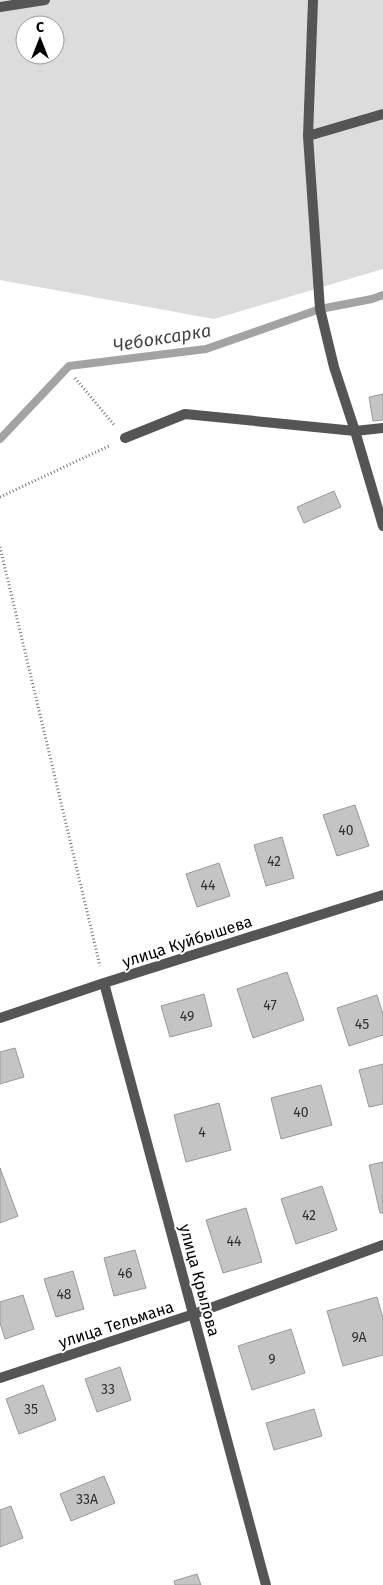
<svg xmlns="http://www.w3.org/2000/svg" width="383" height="1585" viewBox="0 0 383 1585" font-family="'Fira Sans',sans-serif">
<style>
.green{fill:#dcdcdc;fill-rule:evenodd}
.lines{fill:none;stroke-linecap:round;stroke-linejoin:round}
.stream{stroke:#a3a3a3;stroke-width:8}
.building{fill:#c4c4c4;stroke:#999}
.path{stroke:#777;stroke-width:3;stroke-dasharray:1 2.5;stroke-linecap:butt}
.service{stroke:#555;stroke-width:10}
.minor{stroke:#555;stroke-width:10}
.labels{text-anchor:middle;stroke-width:4;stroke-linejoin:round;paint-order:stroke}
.number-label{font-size:14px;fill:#313131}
.street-label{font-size:16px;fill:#000;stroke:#fff}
.water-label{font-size:18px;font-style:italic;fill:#444;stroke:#fff}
</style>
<rect width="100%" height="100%" fill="#fff"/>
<!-- green -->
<path class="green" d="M0 0H383V269L214 319 0 280ZM25 25H55V55H25Z"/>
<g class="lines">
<!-- stream -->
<path class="stream" d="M0 439 69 366 206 349 320 309 372 299 383 295"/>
</g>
<!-- building -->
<path class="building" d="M383 394V420L373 421 369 397Z
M334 491 341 507 304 523 297 507Z
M355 805 369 846 337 856 323 815Z
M282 837 294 878 266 886 254 845Z
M219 863 230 896 197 907 186 874Z
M287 972 304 1020 253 1038 237 989Z
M204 994 212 1026 170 1037 161 1006Z
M377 995 383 1014V1035L349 1046 337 1008Z
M15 1048 24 1077 0 1084V1052Z
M383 1064V1104L369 1107 359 1070Z
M321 1085 332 1125 281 1139 271 1098Z
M219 1103 231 1150 186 1162 174 1115Z
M383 1162V1213H380L369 1165Z
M0 1168 18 1216 0 1223Z
M322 1186 337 1230 296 1244 281 1199Z
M246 1208 262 1262 223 1273 206 1220Z
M135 1250 146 1288 114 1296 104 1258Z
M73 1271 84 1309 56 1317 44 1279Z
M23 1295 34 1329 5 1339 0 1323V1302Z
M377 1297 383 1318V1355L343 1366 327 1311Z
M291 1329 305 1373 252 1390 238 1346Z
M120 1367 131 1400 97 1412 85 1379Z
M43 1385 56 1420 19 1434 6 1399Z
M314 1409 322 1436 274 1450 266 1423Z
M104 1476 115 1503 71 1521 60 1494Z
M11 1506 23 1538 0 1547V1510Z
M197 1574 201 1585H175L174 1581Z"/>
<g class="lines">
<!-- path -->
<path class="path" d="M75 378 115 426
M0 497 109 446
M0 547 100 966"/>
<!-- service -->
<path class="service" d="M313 0 308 136 320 309 334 367 355 431 383 526
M0 7 45 0
M308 136 383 114
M125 438 185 414 355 431 383 428"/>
<!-- minor -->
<path class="minor" d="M104 983 266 1585
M0 1018 104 983 383 895
M0 1378 194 1314 383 1245"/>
</g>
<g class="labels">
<!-- number labels -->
<g class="number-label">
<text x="346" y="835">40</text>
<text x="274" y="866">42</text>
<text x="208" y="890">44</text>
<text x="270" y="1010">47</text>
<text x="187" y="1021">49</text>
<text x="362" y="1029">45</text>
<text x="301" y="1117">40</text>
<text x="202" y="1137">4</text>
<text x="309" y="1220">42</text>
<text x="234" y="1246">44</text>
<text x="125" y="1278">46</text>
<text x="64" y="1299">48</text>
<text x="359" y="1342">9А</text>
<text x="272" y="1364">9</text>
<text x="108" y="1394">33</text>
<text x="31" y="1414">35</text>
<text x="87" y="1504">33А</text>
</g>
<!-- street labels -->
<g class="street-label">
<text transform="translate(187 941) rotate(-18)" y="6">улица Куйбышева</text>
<text transform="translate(200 1280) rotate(75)" y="6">улица Крылова</text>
<text transform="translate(116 1324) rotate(-18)" y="6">улица Тельмана</text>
</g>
<!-- water labels -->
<g class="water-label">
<text transform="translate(162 338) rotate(-9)" y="6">Чебоксарка</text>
</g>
</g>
<!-- north arrow -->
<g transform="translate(40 40)"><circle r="24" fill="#ffffff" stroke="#999999"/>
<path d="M0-4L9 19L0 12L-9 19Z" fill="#000000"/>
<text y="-8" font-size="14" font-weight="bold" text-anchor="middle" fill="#000000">С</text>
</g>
</svg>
